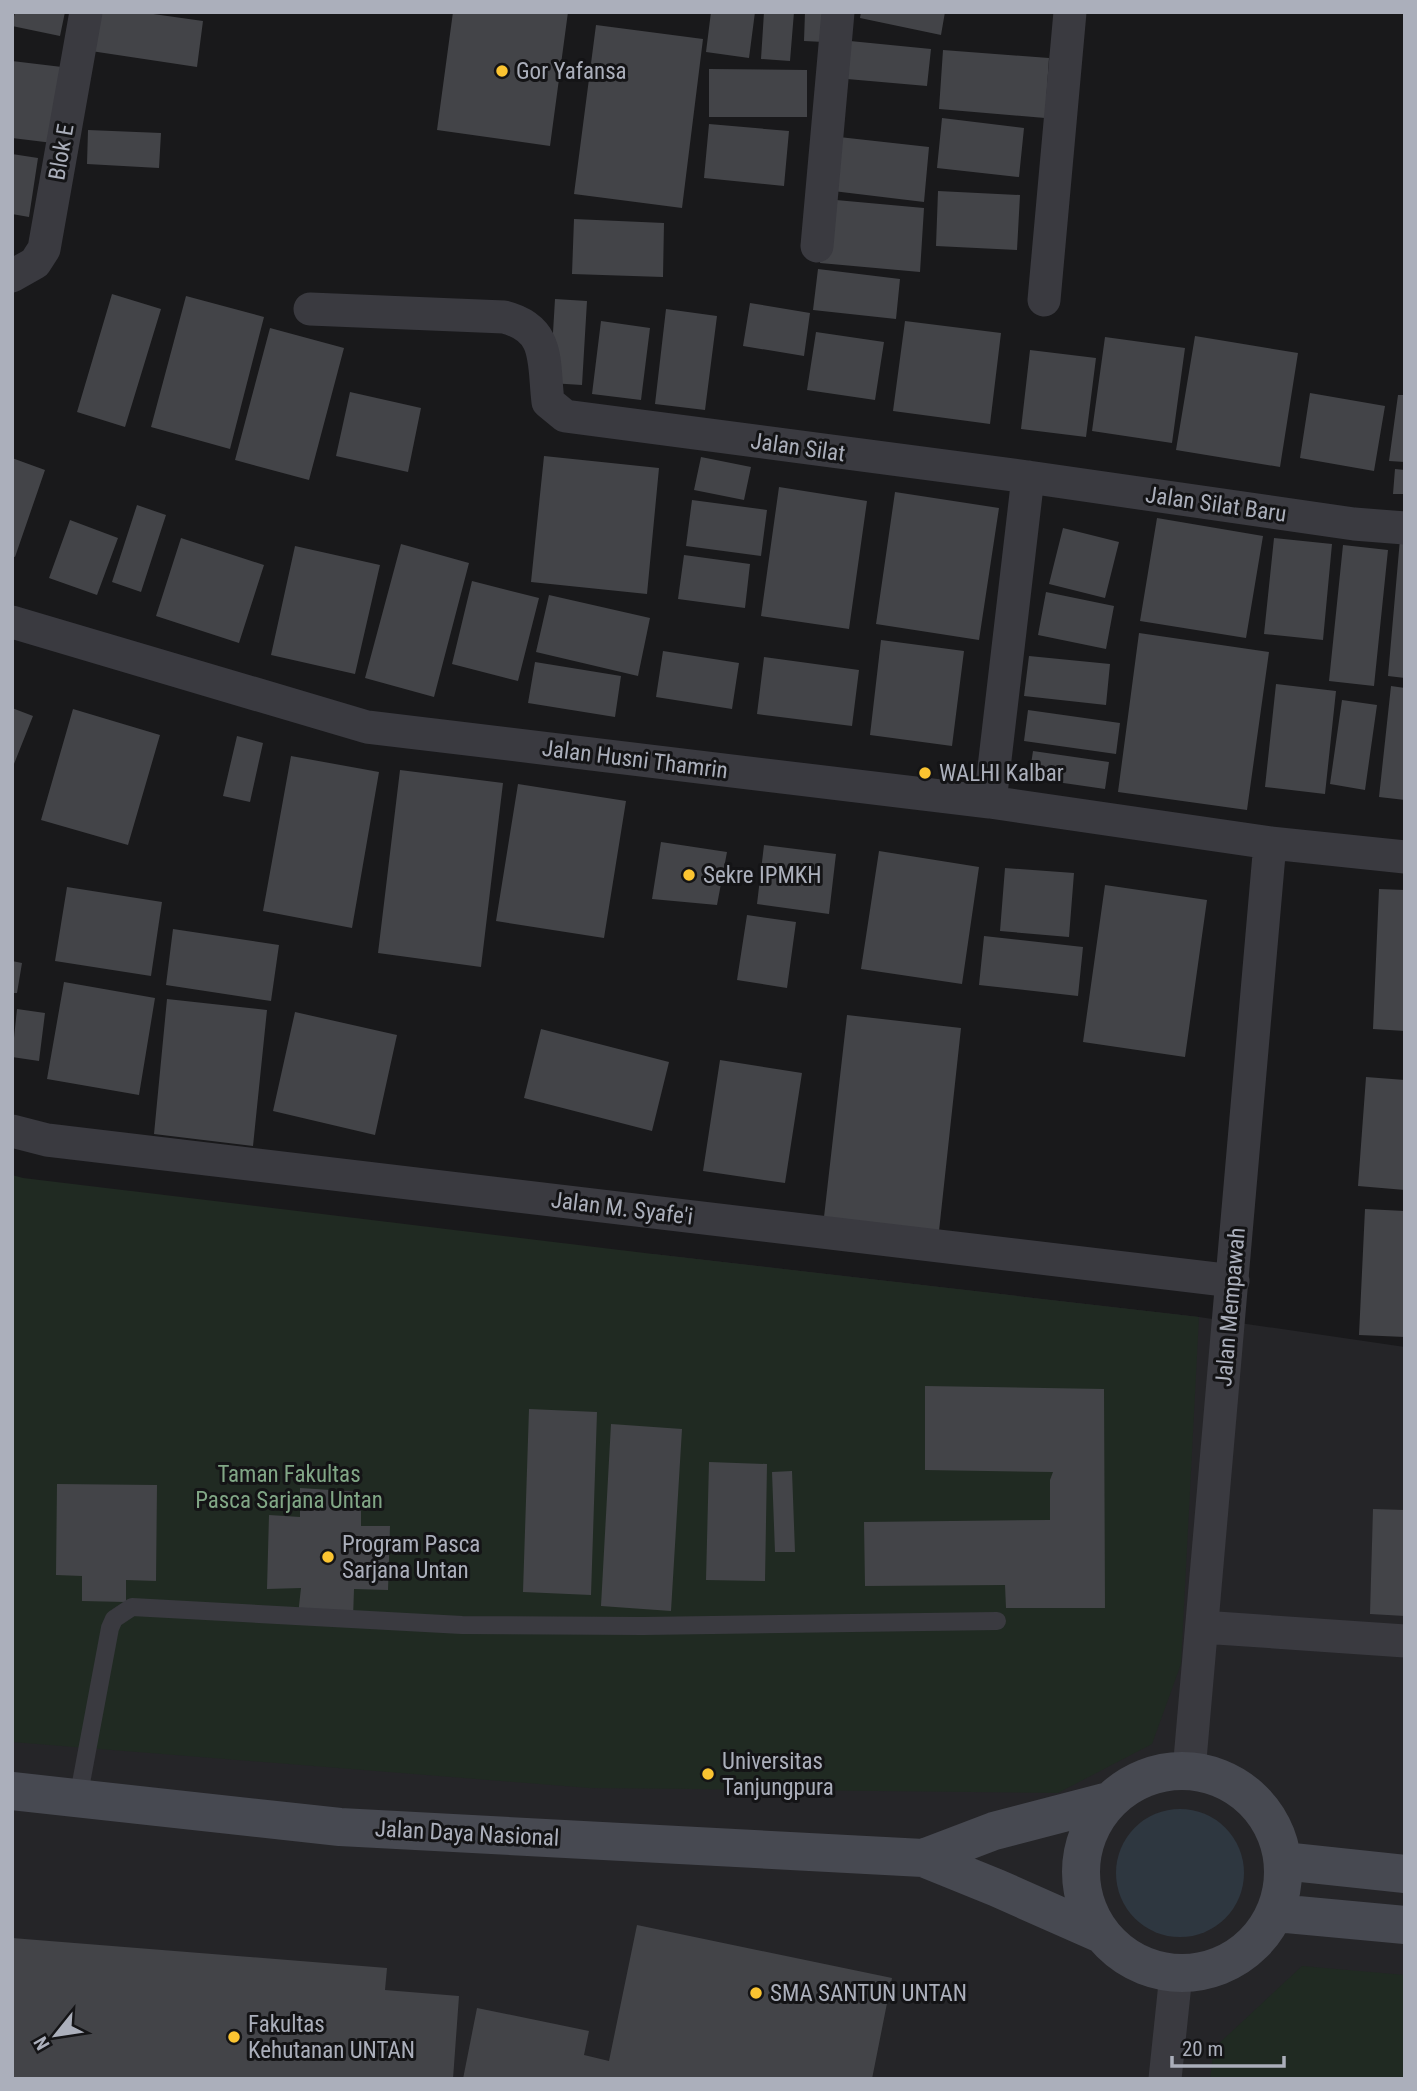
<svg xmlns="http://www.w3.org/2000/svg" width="1417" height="2091" viewBox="0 0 1417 2091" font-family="'Roboto Condensed',sans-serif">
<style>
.built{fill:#252528}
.green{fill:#202a22}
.water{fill:#2e3740}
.building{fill:#434448}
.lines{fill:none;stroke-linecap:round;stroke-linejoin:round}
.lane{stroke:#3a3a40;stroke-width:18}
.street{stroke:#3a3a40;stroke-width:33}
.secondary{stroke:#474951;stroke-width:38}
.poi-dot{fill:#fbc431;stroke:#141416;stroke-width:2.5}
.labels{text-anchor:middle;stroke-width:6;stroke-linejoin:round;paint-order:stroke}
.poi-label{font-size:23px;fill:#abafbb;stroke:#141416;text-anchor:start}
.street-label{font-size:23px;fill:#abafbb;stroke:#141416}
.park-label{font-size:23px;fill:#81a786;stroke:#141416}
</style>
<rect width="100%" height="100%" fill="#19191b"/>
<!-- built -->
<path class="built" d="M653 1254 1199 1317 1405 1347V2079H12V1469Z"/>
<!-- green -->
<path class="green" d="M12 1175 23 1178 653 1254 1199 1317 1181 1664 1152 1744 1058 1793 589 1788 12 1742Z
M1302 1966 1405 1975V2079H1210L1214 2048Z"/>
<!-- water -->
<path class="water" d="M1116 1873a64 64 0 1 1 128 0a64 64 0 1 1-128 0Z"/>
<!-- building -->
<path class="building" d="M15 12H65L60 36 12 26Z
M96 12H139L203 21 197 67 91 51Z
M453 12H568L550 146 437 130Z
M711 12H755L749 58 706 52Z
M764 12H794L790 61 761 59Z
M805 12H825L824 42 804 41Z
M861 12H945L941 35 860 18Z
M596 25 703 39 682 208 574 194Z
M850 41 931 49 927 86 847 79Z
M943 50 1049 58 1045 118 939 109Z
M12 61 62 67 53 143 12 138Z
M709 69 807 70V117H709Z
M942 118 1024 128 1019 177 937 168Z
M709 124 789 131 784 186 704 178Z
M88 130 161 133 159 168 87 164Z
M839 137 929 147 924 202 833 191Z
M12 154 38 158 29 217 12 214Z
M938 191 1020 195 1017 250 936 246Z
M825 199 924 208 920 272 820 263Z
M574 219 664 223 663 277 572 274Z
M818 269 900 279 896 319 813 310Z
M112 294 161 309 125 427 77 412Z
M186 296 264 317 230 449 151 427Z
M555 299 587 301 582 385 550 383Z
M750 303 810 313 804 356 743 346Z
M666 309 717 316 705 410 655 404Z
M601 321 650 328 641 400 592 394Z
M905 321 1001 333 990 424 893 411Z
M270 328 344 348 309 480 235 460Z
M816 332 884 342 875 400 807 390Z
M1195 336 1298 353 1280 467 1176 450Z
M1105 337 1185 348 1172 443 1092 431Z
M1030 350 1096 358 1086 437 1021 429Z
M350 392 421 408 408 472 336 456Z
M1310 393 1385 406 1374 471 1300 458Z
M1398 395H1405V462L1389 461Z
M544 456 659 468 647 594 531 582Z
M701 457 751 467 744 500 694 490Z
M12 458 45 470 15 557 12 556Z
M1395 469 1405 470V494H1393Z
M779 487 867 501 849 629 761 616Z
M895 492 999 508 979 640 876 624Z
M692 500 767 510 761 556 686 546Z
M137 505 166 515 141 592 112 582Z
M1157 518 1263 536 1246 638 1140 621Z
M70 520 118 538 97 595 49 578Z
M1063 528 1119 542 1105 598 1049 584Z
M181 538 264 565 239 643 156 616Z
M1274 538 1332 544 1323 640 1264 634Z
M1400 539H1405V678L1388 676Z
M401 544 469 563 434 697 365 678Z
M1343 545 1388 550 1374 686 1329 681Z
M295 546 380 565 355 674 271 655Z
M684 555 750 564 745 608 678 599Z
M472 581 539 598 518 681 452 664Z
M1046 592 1114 606 1106 649 1038 635Z
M549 595 650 618 638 676 536 652Z
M1139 633 1269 652 1247 810 1118 792Z
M881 640 964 651 952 746 870 735Z
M663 651 739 663 732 709 656 697Z
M1029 656 1110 664 1106 705 1024 696Z
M764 657 859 670 852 726 757 714Z
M535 662 621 676 615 717 528 703Z
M1276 684 1336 691 1325 794 1265 787Z
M1391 686 1405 688V800L1379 797Z
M1342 700 1377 705 1365 790 1330 784Z
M12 708 33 716 12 769Z
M73 709 160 735 128 845 41 820Z
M1028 710 1120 723 1116 754 1024 741Z
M237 736 263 743 250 802 223 796Z
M1033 751 1109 762 1105 789 1029 778Z
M291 756 379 772 352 928 263 911Z
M400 770 503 783 481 967 378 953Z
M518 784 626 801 604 938 496 921Z
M661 842 727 852 717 905 652 899Z
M764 845 836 854 829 914 757 904Z
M879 851 979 867 962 984 861 969Z
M1005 868 1074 873 1069 937 1000 931Z
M1105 885 1207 900 1185 1057 1083 1042Z
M67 887 162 902 151 976 55 961Z
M1379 889 1405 890V1031L1373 1029Z
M747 915 796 922 787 988 737 980Z
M173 929 279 945 271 1001 166 985Z
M984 936 1083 947 1078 996 979 985Z
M12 961 22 963 17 993H12Z
M64 982 155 998 139 1095 47 1079Z
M167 999 267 1010 253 1146 154 1134Z
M17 1009 45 1013 39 1061 12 1057Z
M295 1012 397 1035 375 1135 273 1111Z
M847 1015 961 1028 939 1231 824 1217Z
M541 1029 669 1062 652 1131 524 1098Z
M720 1060 802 1073 785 1183 703 1171Z
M1366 1077 1405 1080V1190L1358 1186Z
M1365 1209 1405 1211V1337L1359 1335Z
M925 1386 1104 1389 1105 1608H1006L1005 1585 865 1586 864 1522 1050 1520V1480L1053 1472 925 1470Z
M529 1409 597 1412 591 1595 523 1592Z
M611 1424 682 1429 671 1611 601 1606Z
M709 1462 767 1464 765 1581 706 1580Z
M792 1471 795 1552H775L772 1472Z
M57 1484 157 1485 156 1581 126 1580V1602L82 1601V1576L56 1575Z
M300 1488 361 1492V1526H390L388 1590 354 1589 353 1618 298 1615 301 1588 267 1589 269 1515 300 1517Z
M1373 1509 1405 1510V1616L1370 1614Z
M637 1925 892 1978 872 2079H463L477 2008 589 2031 584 2055 609 2061Z
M12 1938 387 1968 385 1990 459 1996 453 2079H12Z"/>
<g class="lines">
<!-- lane -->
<path class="lane" d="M78 1799 110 1628 114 1619 132 1607 462 1625 643 1626 997 1621"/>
<!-- street -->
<path class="street" d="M817 246 838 12
M12 276 35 263 44 249 86 12
M1044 300 1070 12
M310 309 504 317C551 329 543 362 548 402L565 416 1028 477 1354 524 1405 528
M12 622 367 727 990 802 1270 843 1405 857
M990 802 1028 477
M12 1131 47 1140 1233 1281
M1202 1627 1405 1641
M1189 1771 1270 843
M1165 2079 1176 1974"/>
<!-- secondary -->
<path class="secondary" d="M1081 1872a101 101 0 1 1 202 0a101 101 0 1 1-202 0Z
M12 1791 340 1827 923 1858 997 1888 1103 1935
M923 1858 994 1831 1109 1801
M1283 1861 1405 1874
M1276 1913 1405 1925"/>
</g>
<!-- markers -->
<g class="poi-dot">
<circle cx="502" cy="71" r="7"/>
<circle cx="925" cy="773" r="7"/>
<circle cx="689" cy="875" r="7"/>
<circle cx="328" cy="1557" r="7"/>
<circle cx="708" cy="1774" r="7"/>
<circle cx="756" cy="1993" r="7"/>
<circle cx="234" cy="2037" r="7"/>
</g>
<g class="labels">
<!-- poi labels -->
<g class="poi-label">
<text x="516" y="79">Gor Yafansa</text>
<text x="939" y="781">WALHI Kalbar</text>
<text x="703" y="883">Sekre IPMKH</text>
<text x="342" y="1552">Program Pasca<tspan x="342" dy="26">Sarjana Untan</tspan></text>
<text x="722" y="1769">Universitas<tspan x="722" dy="26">Tanjungpura</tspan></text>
<text x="770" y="2001">SMA SANTUN UNTAN</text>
<text x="248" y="2032">Fakultas<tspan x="248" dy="26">Kehutanan UNTAN</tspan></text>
</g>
<!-- street labels -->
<g class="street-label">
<text transform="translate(61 152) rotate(-80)" y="8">Blok E</text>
<text transform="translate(798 447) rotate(8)" y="8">Jalan Silat</text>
<text transform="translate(1216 504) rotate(8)" y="8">Jalan Silat Baru</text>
<text transform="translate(635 759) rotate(7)" y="8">Jalan Husni Thamrin</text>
<text transform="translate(622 1208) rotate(7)" y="8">Jalan M. Syafe'i</text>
<text transform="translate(1230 1307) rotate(-85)" y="8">Jalan Mempawah</text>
<text transform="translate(467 1833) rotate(3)" y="8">Jalan Daya Nasional</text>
</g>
<!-- park labels -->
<g class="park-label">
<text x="289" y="1482">Taman Fakultas<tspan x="289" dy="26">Pasca Sarjana Untan</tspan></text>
</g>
</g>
<!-- border -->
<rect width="1417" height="2091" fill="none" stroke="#abafbb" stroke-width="28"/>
<!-- north arrow -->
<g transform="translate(56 2035) rotate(240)" stroke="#141416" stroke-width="5" paint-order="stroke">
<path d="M0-5L12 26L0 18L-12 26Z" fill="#abafbb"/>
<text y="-10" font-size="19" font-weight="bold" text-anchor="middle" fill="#abafbb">N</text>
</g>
<!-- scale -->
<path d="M1172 2056v10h112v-10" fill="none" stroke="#abafbb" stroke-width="3.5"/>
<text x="1182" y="2056" font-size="21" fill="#abafbb" stroke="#141416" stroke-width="5" paint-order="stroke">20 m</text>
</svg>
